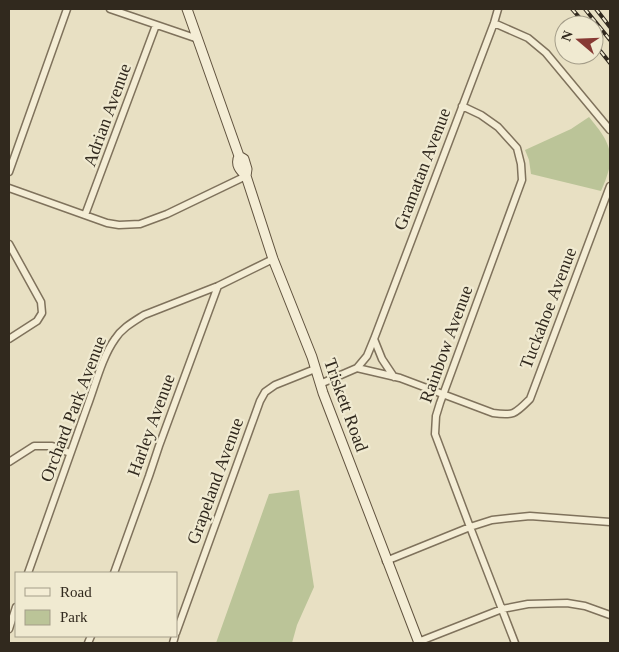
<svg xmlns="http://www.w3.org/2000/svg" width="619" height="652" viewBox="0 0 619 652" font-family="'Times New Roman',serif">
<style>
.green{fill:#bbc498}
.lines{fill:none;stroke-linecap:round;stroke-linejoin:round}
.minor-casing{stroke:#7f725c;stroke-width:9}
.secondary-casing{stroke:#61533f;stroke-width:11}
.minor{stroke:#f4edd5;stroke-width:6}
.secondary{stroke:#f4edd5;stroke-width:9}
.rail-casing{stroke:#31291e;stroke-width:4}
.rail{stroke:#f0ead1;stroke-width:2;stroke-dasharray:5.5;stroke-linecap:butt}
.labels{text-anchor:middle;stroke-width:4.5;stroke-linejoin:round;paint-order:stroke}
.street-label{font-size:18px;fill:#31291e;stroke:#f0ead1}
</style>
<rect width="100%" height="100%" fill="#e8e0c3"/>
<!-- green -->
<path class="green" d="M589 117C601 132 615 147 609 169 607 177 604 184 601 191L531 174 529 160 525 150 571 129Z
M299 490 314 587 297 625 292 643H216L269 494Z"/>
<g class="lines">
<!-- minor casing -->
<g class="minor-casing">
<path id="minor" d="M110 9 198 39
M494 23 528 38 546 53 610 130
M462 106 481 115 498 127 517 148 521 164 522 180 440 403 436 416 435 434 470 527 515 643
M9 172 67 9
M9 188 107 223 119 225 140 224 167 214 246 176
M85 215 156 25
M9 244 41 302 42 313 37 321 9 339
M374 339 382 359 394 377
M357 368 400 378 493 413C514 416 515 414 530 399L610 186
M320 384 357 368 367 356 374 339 494 23 498 9
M9 462 34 446H52L70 453
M386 561 470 527 492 520 510 518 530 516 610 522
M28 573C48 518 67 462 87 407 95 386 102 357 115 339 122 328 133 322 144 315L218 286 273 259
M114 573 149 476 159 446 218 286
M9 629 16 607
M176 633 260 401 265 392 275 385 315 369
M418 642 502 609 528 604 567 603 585 606 610 615
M88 643 91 636
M173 643 175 636"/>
</g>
<!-- secondary casing -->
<g class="secondary-casing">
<path id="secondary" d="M187 9 239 156C235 165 240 170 246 176L273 259 312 357 323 393 419 643
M239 156 244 159 247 169 246 176"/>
</g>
<!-- minor -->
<use href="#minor" class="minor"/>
<!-- secondary -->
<use href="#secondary" class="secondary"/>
<!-- rail casing -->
<g class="rail-casing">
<path id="rail" d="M572 9 586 25
M585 9 610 40
M596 9 610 27
M594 43 610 63"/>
</g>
<!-- rail -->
<use href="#rail" class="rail"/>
</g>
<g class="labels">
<!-- street labels -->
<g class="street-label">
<text transform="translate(107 115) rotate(-70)" y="6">Adrian Avenue</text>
<text transform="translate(422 169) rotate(-69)" y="6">Gramatan Avenue</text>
<text transform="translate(548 308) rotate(-69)" y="6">Tuckahoe Avenue</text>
<text transform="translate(446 344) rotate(-70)" y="6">Rainbow Avenue</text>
<text transform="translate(346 405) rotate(70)" y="6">Triskett Road</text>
<text transform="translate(73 409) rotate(-69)" y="6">Orchard Park Avenue</text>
<text transform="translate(151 425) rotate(-70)" y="6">Harley Avenue</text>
<text transform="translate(215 481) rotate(-70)" y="6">Grapeland Avenue</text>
</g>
</g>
<!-- border -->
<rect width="619" height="652" fill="none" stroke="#31291e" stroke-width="20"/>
<!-- legend -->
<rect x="15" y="572" width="162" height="65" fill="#f0ead1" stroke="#a49d89"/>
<rect x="25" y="588" width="25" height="8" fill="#f4edd5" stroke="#a49d89"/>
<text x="60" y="597" font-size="15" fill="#31291e">Road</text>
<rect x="25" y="610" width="25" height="15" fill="#bbc498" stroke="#a49d89"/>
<text x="60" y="622" font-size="15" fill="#31291e">Park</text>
<!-- north arrow -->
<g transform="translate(579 40) rotate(289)"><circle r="24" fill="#f0ead1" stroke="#a49d89"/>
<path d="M0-4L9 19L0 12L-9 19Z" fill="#873a34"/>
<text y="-8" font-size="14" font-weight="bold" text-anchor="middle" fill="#31291e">N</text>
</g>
</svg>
